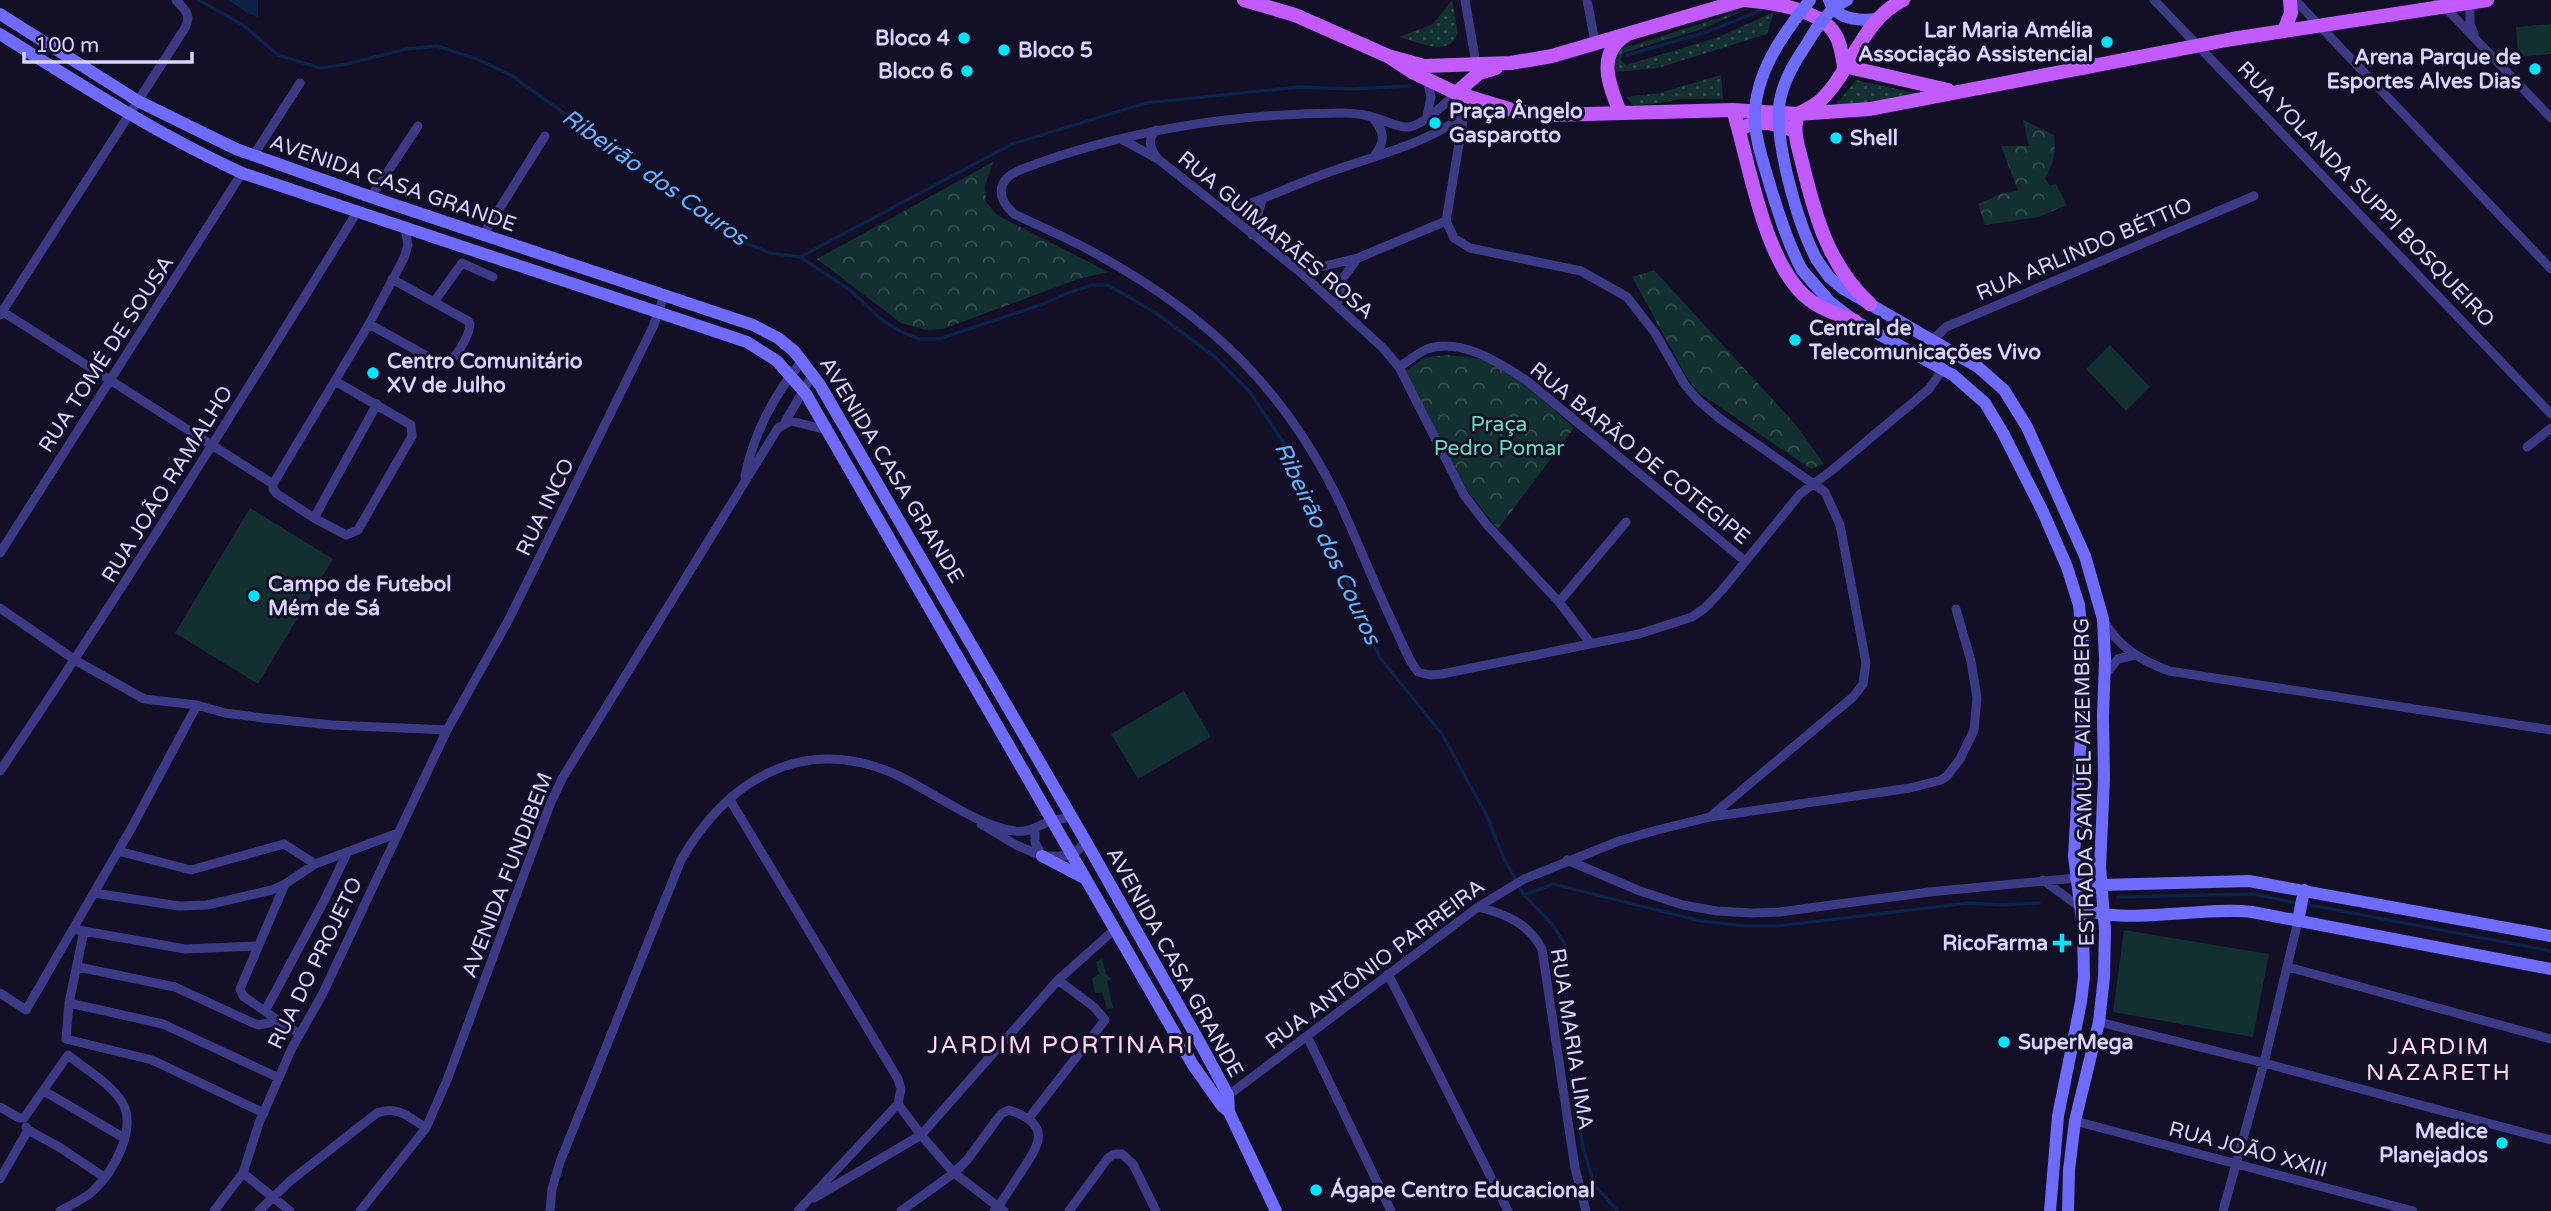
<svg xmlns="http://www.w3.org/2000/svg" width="2551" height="1211" viewBox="0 0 2551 1211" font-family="'Varela Round',sans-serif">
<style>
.grass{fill:url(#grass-dots)}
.forest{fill:url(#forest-crowns)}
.pitch{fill:#12302f}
.water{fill:#0c2248}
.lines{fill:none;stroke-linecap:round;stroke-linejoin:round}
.stream{stroke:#0c2248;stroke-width:3.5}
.street{stroke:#3d3a85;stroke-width:9}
.secondary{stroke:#6f6bff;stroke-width:12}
.primary{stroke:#c25bff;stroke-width:14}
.secondary-bridge{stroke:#6f6bff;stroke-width:12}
.poi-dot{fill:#00e5ff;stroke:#130f26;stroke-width:2.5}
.labels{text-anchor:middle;stroke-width:6;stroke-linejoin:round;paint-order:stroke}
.poi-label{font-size:21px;font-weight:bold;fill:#d9d4ff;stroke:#130f26;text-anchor:start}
.street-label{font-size:21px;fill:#d9d4ff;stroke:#130f26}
.park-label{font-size:21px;fill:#5fe0c0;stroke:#130f26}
.water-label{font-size:23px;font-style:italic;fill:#62b6ff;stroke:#130f26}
.neighbourhood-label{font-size:23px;letter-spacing:2px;fill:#ffd6f0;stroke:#130f26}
.quarter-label{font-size:24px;letter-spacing:2px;fill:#ffd6f0;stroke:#130f26}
</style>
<defs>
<pattern id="grass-dots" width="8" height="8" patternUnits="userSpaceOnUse" patternTransform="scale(1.75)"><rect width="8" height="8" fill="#12302f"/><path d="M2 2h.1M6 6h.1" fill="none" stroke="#344d4e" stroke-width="1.8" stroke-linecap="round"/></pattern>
<pattern id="forest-crowns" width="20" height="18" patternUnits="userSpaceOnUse" patternTransform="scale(1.75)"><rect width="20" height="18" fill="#12302f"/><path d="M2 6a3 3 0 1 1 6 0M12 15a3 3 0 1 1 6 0" fill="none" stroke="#344d4e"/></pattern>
</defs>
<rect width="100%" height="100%" fill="#130f26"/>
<!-- grass -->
<path class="grass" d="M1452 0 1458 33C1455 37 1454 41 1451 43 1439 53 1411 40 1399 37L1433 24Z
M1750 8 1702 29 1623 53 1621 60 1626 65 1716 38 1774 12 1767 34 1658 68 1616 72 1614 54 1621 49Z
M1721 75 1723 99H1681L1654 104 1633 105 1626 97 1659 93Z
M1856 80 1924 95 1872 104 1835 106Z"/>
<!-- forest -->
<path class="forest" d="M2023 120 2054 135C2056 153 2054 163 2045 178L2050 186 2056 184 2067 205 2039 217 1985 225 1978 204 2003 193 2018 191 2001 146H2029Z
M993 162 985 186 986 202 997 215 1108 272 1078 279 943 329 926 330 901 323 817 259Z
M1654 270 1796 425 1824 464 1811 469 1698 392 1688 379 1632 277Z
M1448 355C1463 357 1479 357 1492 363 1523 378 1549 406 1574 428L1498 529 1465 488 1406 371 1426 357Z"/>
<!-- pitch -->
<path class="pitch" d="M2551 24V54L2518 57 2516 27Z
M2110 345 2150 387 2126 411 2086 369Z
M250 508 333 559 258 684 175 633Z
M1184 691 1211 737 1138 779 1111 734Z
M2124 930 2269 954 2253 1037 2113 1012Z
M1102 959 1106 974 1112 979 1107 981 1113 1008 1107 1009 1102 992 1095 993 1092 979 1099 974 1096 962Z"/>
<!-- water -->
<path class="water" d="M228 0H258V17L249 14Z"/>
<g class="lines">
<!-- stream -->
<path class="stream" d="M199 0 243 25 278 55 320 68 347 64 407 49 437 46 477 59 511 75 739 240 770 253 800 257 850 290 882 320 900 331 919 339H939L1043 304 1068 293 1092 285H1108L1156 313 1215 357 1249 391 1291 454 1380 658 1442 734 1488 818 1504 859 1524 895 1551 923 1565 944 1568 1051 1583 1148 1595 1186 1618 1211
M1627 55 1707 32 1759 11
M800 257 1012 144 1146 103 1299 87 1353 89 1409 86
M1524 895 1553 884 1701 921 1745 926H1778L1968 903 2003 905 2039 903
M2118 897 2253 894 2298 903
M2305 904 2551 951"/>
<!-- street -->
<path class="street" d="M1465 0 1476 63
M1587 0 1595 42
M2154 0 2551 414
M2295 0 2551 269
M2438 0 2551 118
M2470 1V24L2474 34
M1427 80 1431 97 1427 116
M1456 93C1446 103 1423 125 1409 127 1398 128 1389 122 1379 119 1368 115 1354 113 1342 113 1236 113 1119 131 1020 170 996 180 996 198 1014 214 1043 228 1073 240 1100 256 1210 317 1285 389 1340 503 1359 545 1376 588 1396 630 1403 644 1408 660 1418 672L1430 675 1442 674 1639 634 1692 617 1705 608 1723 589 1800 494 1831 471 1929 389 1943 369
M1470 98 1464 114 1446 221 1454 238 1470 248 1581 271 1627 297 1655 333 1685 385 1698 400 1719 418 1825 492 1840 525 1866 663 1863 684 1853 697 1710 817
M1373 118C1384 131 1386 141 1375 155
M1156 130C1147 140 1150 148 1157 158
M1121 139 1158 159 1225 212 1300 272 1383 348 1399 367 1464 495 1487 525 1559 602 1591 644
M253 156 300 83
M371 197 418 126
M1225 212C1255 203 1282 190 1311 179 1354 161 1432 144 1464 114
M483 235 545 136
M1252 235 1262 200
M1300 272 1358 258 1446 221
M434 302 462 263 493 277
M1337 304 1343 278 1357 259
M0 310 273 484
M0 315 185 28C192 15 185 10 176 0
M369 324 443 365C455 361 469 337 470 324L468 321 392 279
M1933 340 1946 327 2254 196
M1399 367C1408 361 1418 353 1427 349 1460 337 1500 363 1526 380L1745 561
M785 422 813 374
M2527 447 2551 428
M745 476C754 433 775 393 803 360
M273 484V489L277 494 314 518 346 535 358 530 412 436 411 425 335 381
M273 484 369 324 404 258 408 245 405 228
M314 518 377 404
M0 553 242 173
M1559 602 1626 522
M0 608 75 660 144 699 197 705 225 713 263 718 332 725 447 730
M2104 621C2118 647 2142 661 2169 671L2551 730
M2105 675 2118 659 2135 655
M0 771C124 588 241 400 357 212
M730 800 898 1079 901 1089 898 1104 798 1211
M981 824 1016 845 1042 856H1072L1086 842
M1035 829V842L1042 856
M118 851 191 870 284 844 315 864
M1567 860 1640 891 1683 905 1717 911 1752 913 1779 912 1929 892 2076 878
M2043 880 2081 908
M94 893 179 906 207 905 272 890 285 884 315 864 398 833
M1478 907C1506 914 1528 923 1542 949L1575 1168 1586 1211
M78 930 185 949 258 946
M84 931 69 1003 66 1039 152 1060 264 1113
M78 967 175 987 253 1023 259 1025 279 1021 300 1034
M2288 967 2551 1039
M1388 974 1508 1211
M0 993 26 1010 132 827 197 705
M69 1003 163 1024 279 1078
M265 1011 324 901 347 853
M279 1021 243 996 240 989 285 884
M2099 1022 2264 1063 2551 1140
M1307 1036 1391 1211
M44 1091 124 1138
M1226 1097 1478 907 1524 879 1619 841 1657 830 1710 817 1910 788 1941 780 1947 776 1960 759 1974 730 1977 698 1971 661 1956 609
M898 1104 921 1135 954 1173 1004 1211
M0 1107 19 1118H24L68 1055C85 1069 110 1083 122 1102 138 1129 113 1172 93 1191 84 1199 71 1205 60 1211
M1029 1118 1105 1020 1094 1007 1058 980
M2075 1121 2413 1211
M28 1130 59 1147 104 1177
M243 1173 290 1211
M0 1179 28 1130 26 1127
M814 1198 921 1135 1058 980 1115 929
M214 1211 243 1173 259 1123 292 1048 322 995 447 730 509 619 653 327 664 296
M259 1211 290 1181 377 1113C397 1105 409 1117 426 1128
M360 1211 426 1128 447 1080 551 802 563 777 778 428 791 421 827 430
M550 1211 552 1189 560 1162 681 860C726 782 799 735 890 772 927 787 975 826 1015 831 1029 833 1038 826 1050 821 1057 819 1064 819 1071 817
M901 1211 954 1173 967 1160 1001 1114 1009 1110C1054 1125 1039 1145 1019 1175 1011 1187 1004 1200 994 1211
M1069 1211 1108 1158 1114 1154H1122L1133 1164 1156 1211
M2223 1211 2264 1063 2298 921"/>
<!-- secondary -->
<path class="secondary" d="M1829 0C1836 20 1859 21 1877 19
M0 14 138 101 236 149 371 197 753 325 778 338 794 351 820 385 1081 833 1200 1043 1228 1095 1229 1112 1276 1211
M0 34C79 84 157 134 242 173L747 342 777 361 806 394 1193 1065 1222 1106 1229 1112
M1817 260 1829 277 1842 288 1978 367 2004 390 2027 427 2085 556 2103 619 2105 659 2103 716 2104 779 2100 867 2105 930 2104 977 2099 1022 2075 1121 2069 1170 2068 1211
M1802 270 1830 302 1855 321 1953 375 1985 403 2003 433 2043 512 2067 567 2079 605 2085 665 2074 856 2083 930 2084 977 2081 1002 2058 1116 2050 1211
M1042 856 1084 878
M2076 878 2101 885 2249 881 2551 936
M2081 908C2122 926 2204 906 2252 912L2551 969
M2298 921 2304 890"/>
<!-- primary -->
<path class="primary" d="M1244 0 1295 15 1388 56 1424 66 1511 63 1552 56 1743 0C1770 2 1820 9 1835 34 1841 43 1842 56 1844 66
M2284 31 2291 13 2290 0
M1388 56 1412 72 1456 93 1512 110 1550 115 1733 110 1798 114 1870 109 2232 39 2487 0
M1844 66 1948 90
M1456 93 1479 73 1496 68
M1733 110C1750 164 1764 267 1811 301 1824 311 1840 315 1855 321
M1620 112C1609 85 1596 54 1626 35
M1739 131C1751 119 1777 122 1792 130
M1870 304C1828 265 1815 216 1802 162 1798 146 1792 130 1798 114 1806 110 1814 106 1821 100 1852 70 1862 20 1903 0"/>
<!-- secondary-bridge -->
<path class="secondary-bridge" d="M1817 260C1798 225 1773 139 1780 100 1784 79 1796 60 1808 42 1818 25 1829 9 1847 0
M1802 270C1788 244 1780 217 1771 189 1765 167 1756 144 1755 121 1753 75 1783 34 1810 0"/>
</g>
<!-- markers -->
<g class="poi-dot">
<circle cx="964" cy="38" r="7"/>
<circle cx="2107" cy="42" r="7"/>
<circle cx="1004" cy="50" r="7"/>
<circle cx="2535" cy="69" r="7"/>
<circle cx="967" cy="71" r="7"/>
<circle cx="1435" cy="123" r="7"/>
<circle cx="1836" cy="138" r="7"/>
<circle cx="1795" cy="340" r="7"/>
<circle cx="373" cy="373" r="7"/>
<circle cx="254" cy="596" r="7"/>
<path d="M2058.5 932.5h7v7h7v7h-7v7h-7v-7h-7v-7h7z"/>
<circle cx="2004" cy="1042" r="7"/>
<circle cx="2502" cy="1143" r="7"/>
<circle cx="1316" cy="1190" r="7"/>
</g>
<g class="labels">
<!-- poi labels -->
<g class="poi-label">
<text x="2093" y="37" text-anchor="end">Lar Maria Amélia<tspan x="2093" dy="24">Associação Assistencial</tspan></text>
<text x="950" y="45" text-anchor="end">Bloco 4</text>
<text x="1018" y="57">Bloco 5</text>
<text x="2521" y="64" text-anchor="end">Arena Parque de<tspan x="2521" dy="24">Esportes Alves Dias</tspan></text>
<text x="953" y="78" text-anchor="end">Bloco 6</text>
<text x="1449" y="118">Praça Ângelo<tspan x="1449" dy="24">Gasparotto</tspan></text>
<text x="1850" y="145">Shell</text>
<text x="1809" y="335">Central de<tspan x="1809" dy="24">Telecomunicações Vivo</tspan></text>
<text x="387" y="368">Centro Comunitário<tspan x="387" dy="24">XV de Julho</tspan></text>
<text x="268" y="591">Campo de Futebol<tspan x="268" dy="24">Mém de Sá</tspan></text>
<text x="2048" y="950" text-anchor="end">RicoFarma</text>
<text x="2018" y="1049">SuperMega</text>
<text x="2488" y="1138" text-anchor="end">Medice<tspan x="2488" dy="24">Planejados</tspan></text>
<text x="1330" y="1197">Ágape Centro Educacional</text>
</g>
<!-- street labels -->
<g class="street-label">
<text transform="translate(393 183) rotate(19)" y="7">AVENIDA CASA GRANDE</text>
<text transform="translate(2366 194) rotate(46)" y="7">RUA YOLANDA SUPPI BOSQUEIRO</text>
<text transform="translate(1276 235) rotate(40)" y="7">RUA GUIMARÃES ROSA</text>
<text transform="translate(2084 249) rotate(-23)" y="7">RUA ARLINDO BÉTTIO</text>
<text transform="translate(106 354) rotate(-57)" y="7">RUA TOMÉ DE SOUSA</text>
<text transform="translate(1640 453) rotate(39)" y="7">RUA BARÃO DE COTEGIPE</text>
<text transform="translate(892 470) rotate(59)" y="7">AVENIDA CASA GRANDE</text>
<text transform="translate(167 484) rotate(-58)" y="7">RUA JOÃO RAMALHO</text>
<text transform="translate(545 507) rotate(-64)" y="7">RUA INCO</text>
<text transform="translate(2084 782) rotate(-91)" y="7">ESTRADA SAMUEL AIZEMBERG</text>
<text transform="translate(507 875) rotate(-69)" y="7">AVENIDA FUNDIBEM</text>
<text transform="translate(1175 962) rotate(61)" y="7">AVENIDA CASA GRANDE</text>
<text transform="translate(315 963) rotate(-64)" y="7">RUA DO PROJETO</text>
<text transform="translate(1375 964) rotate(-37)" y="7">RUA ANTÔNIO PARREIRA</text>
<text transform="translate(1572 1039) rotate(81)" y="7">RUA MARIA LIMA</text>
<text transform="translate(2248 1149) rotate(15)" y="7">RUA JOÃO XXIII</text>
</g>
<!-- park labels -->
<g class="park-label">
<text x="1499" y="431">Praça<tspan x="1499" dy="24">Pedro Pomar</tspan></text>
</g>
<!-- water labels -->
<g class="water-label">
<text transform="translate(655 177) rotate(35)" y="8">Ribeirão dos Couros</text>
<text transform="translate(1328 543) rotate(65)" y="8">Ribeirão dos Couros</text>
</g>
<!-- neighbourhood labels -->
<g class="neighbourhood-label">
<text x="2439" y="1054">JARDIM<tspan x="2439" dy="26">NAZARETH</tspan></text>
</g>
<!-- quarter labels -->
<g class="quarter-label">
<text x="1061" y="1053">JARDIM PORTINARI</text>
</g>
</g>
<!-- scale -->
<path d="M24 52v10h168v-10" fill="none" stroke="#d9d4ff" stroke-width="3.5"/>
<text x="35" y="52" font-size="21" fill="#d9d4ff" stroke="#130f26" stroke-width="5" paint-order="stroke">100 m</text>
</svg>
